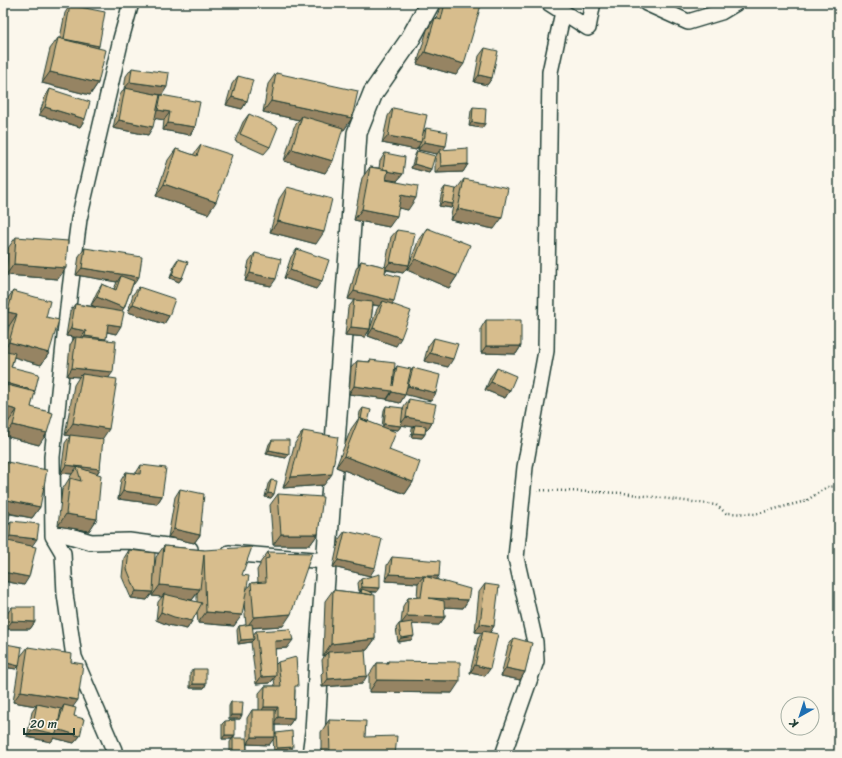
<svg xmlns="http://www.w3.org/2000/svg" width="842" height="758" viewBox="0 0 842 758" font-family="Sriracha,sans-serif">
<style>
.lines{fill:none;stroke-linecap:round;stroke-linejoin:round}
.minor-casing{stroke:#1f3d34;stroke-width:18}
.tertiary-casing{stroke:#1f3d34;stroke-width:22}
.path{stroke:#1f3d34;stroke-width:2.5;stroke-dasharray:1 3;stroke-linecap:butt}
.minor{stroke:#fbf7ec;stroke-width:15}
.tertiary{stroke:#fbf7ec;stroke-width:19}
.wall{fill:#b9a379;stroke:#1f3d34;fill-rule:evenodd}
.shaded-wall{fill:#968463;stroke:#1f3d34}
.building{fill:#d7bd8d;stroke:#1f3d34}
</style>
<rect width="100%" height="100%" fill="#fbf7ec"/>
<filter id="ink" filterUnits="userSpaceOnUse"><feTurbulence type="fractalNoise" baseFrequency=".025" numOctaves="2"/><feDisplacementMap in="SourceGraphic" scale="8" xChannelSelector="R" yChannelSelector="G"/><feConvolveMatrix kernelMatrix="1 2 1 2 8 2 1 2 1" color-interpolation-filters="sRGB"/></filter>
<g filter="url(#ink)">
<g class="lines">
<!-- minor casing -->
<g class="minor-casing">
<path id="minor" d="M549 3 588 28 592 7V3
M646 3 688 22 721 12 736 3
M53 531 91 542 129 541 190 549
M229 553 326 561
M114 755V750L74 657 65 594 63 553 53 536 52 457 70 289 79 219 121 39 131 3
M503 755 536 661 535 642 516 558 525 467 546 351 550 72 563 12"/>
</g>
<!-- tertiary casing -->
<g class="tertiary-casing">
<path id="tertiary" d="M312 755 315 732 319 660 350 239 357 133 373 93 409 41 430 3"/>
</g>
<!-- path -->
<path class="path" d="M537 490 623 493 716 505 726 513 755 514 806 501 827 487 839 486"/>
<!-- minor -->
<use href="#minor" class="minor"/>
<!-- tertiary -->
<use href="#tertiary" class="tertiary"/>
</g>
<!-- wall -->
<path class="wall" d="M442 3H473L456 75 417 64 427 30 435 18 436 19 440 7Z
M70 5 99 46 98 48V83L90 95 42 83 50 49 58 38H60L65 13Z
M485 48 492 78 487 85 474 82 479 56Z
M132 68 162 95 154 93 159 97 161 95 195 127 190 135 163 130 164 120 155 118 148 135 113 128 120 95 124 89 126 76Z
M276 73 352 118 344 130 342 129 325 173 284 161 294 127 299 120 263 112 268 84Z
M238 76 247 101 242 109 226 105 232 84Z
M50 89 85 119 80 127 39 115 45 97Z
M473 107 482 128 469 126 471 111Z
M393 108 423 133 426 128 443 150 468 164 463 172 435 173V158L437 154 418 150 419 146 416 150 382 143 388 116Z
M249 114 270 147 264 154 235 141 243 122Z
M201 145 208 214 156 196 168 160 176 149 193 155Z
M417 151 431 169 429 173 411 168 415 155Z
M385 153 403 174 397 181 408 210 399 208 389 227 354 220 362 178 370 167 379 168 380 161Z
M464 179 494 229 450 220 453 206 451 208 439 206 442 191 445 187 456 190Z
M287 187 316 244 270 232 279 199Z
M427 228 457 276 449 288 407 270 408 266 403 273 386 270 385 273 392 305 396 346 368 336 370 329 365 337 345 335 348 308 354 300 348 299 356 269 361 261 385 267 391 237 397 230 409 265 419 239ZM373 305 379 306 377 309 370 329Z
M16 237 58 279 6 275 8 248Z
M85 248 134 284H133L124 308 121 312 116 334 107 332 105 340 109 378 102 439 100 469 97 474V519L89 531 58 526 62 490 72 474 61 473 65 443 70 436 65 435 74 385 79 377 67 376 70 345 75 337 66 336 70 311 75 304 97 307 91 305 97 292 102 284 114 289 117 282 76 275 79 256Z
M297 249 316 289 284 278 291 257Z
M255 253 271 286 245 281 249 261Z
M178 259 182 278 179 282 170 278 175 263Z
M139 287 169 316 164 324 128 312 133 294Z
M13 291 46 317 49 353 41 365 14 357 11 367 34 392 31 407 39 445 5 436 9 421 3 420V346L9 326 3 324V311L5 302Z
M486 320 521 346 516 354 481 353V328Z
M434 338 448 367 424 361 428 346Z
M370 360 394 371 397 366 410 372 413 368 431 401 405 394 400 403 387 400V399L349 394 351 368 357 361 369 362Z
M497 368 510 390 505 398 485 390 491 376Z
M409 399 432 422 427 430H425V434L422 438 411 437 412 429 413 427 401 425V426L398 430 387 429 389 450 413 482 405 494 336 467 351 429 359 418 360 412 363 408 368 422 382 427 384 410 386 406 403 411 404 406Z
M303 431 324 485 283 488 295 443Z
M272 440 286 458 266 454 269 444Z
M7 462 40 507 32 518 10 514 8 526 11 521 32 546 24 585 3 581V465H5Z
M141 465 162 496 157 504 118 499 121 480 126 472 136 473Z
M271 480 274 494 271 498 265 497 268 484Z
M180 489 200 535 194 543 168 537 175 497Z
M278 494 318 534 310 545H273L270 505Z
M345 531 370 576 333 567 339 539Z
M164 546 204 550 242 575 247 589 251 583 258 582 257 570 260 565V563L268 552 283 626 252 628 253 635 256 631 287 648 275 649V665L278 662 295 690 294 718 289 725H275V734L276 733 291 751 274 752 273 739 269 745 247 744V752L246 753 276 755H230V742L232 739H222V724L225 721 235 735 233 738 247 744V718L252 710H259V693L265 686H275L274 679 270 683 256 684 251 642 238 644 237 630 239 626 246 625 244 603 234 626 198 623 197 612 192 621 187 629 168 625 156 620 158 602 162 597 152 596V593L147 600 131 598 122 577 124 558 129 550 153 582 156 557ZM197 594V602L188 600H192Z
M392 557 437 579 468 600 463 608 444 607 445 617 439 625 412 624 411 640 398 642 396 628 399 624 401 623 403 606 408 598 417 597 418 583 385 581 387 565Z
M361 579 377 592H369L372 595 375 639 367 650H365L362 684 322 687 321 674 323 672 322 660 325 655 323 656 325 601 333 590 359 593 361 591H359L358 583Z
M485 584 494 626 490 632 485 676 470 673 478 638 482 633 475 632 479 592Z
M12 607 35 622 30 629H6V615Z
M514 638 525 672 520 680 501 676 508 646Z
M6 644 20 657 28 647 71 662 73 707 74 716 80 736 74 743 54 738 51 742 27 737 32 712 36 706 13 702 19 665 16 669 3 667V646L4 647Z
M388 661 452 693 369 692V675L377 663H387Z
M193 669 206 684 204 688H190V673Z
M231 702 240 719H229V706Z
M329 720 365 737 395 755H321V732Z"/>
<!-- shaded-wall -->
<path class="shaded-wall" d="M64 39 99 46 93 54Z
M425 52 464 64 456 75 417 64Z
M50 72 98 83 90 95 42 83Z
M479 75 492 78 487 85 474 82Z
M130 82 167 87 162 95 124 89Z
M232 97 247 101 242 109 226 105Z
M271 101 352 118 344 130 301 120 302 116 299 120 263 112Z
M45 107 85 119 80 127 39 115Z
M158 110 170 112 164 120 152 118Z
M119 120 153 127 148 135 113 128Z
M472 122 485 124 482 128 469 126Z
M168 123 195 127 190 135 163 130Z
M388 136 421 142 416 150 382 143Z
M424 142 446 146 440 154V150L437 154 418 150Z
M292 149 333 161 325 173 284 161Z
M414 164 431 169 429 173 411 168Z
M468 164 463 172 435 173 441 166Z
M383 170 403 174 397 181 377 178Z
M164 184 216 202 208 214 156 196Z
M401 195 416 198 408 210 393 207Z
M442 202 453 204 451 208 439 206Z
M362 209 397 216 389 227 354 220Z
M458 209 502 218 494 229 450 220Z
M278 221 324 232 316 244 270 232Z
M415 259 457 276 449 288 407 270Z
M390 262 409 265 403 273 385 269Z
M14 264 66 268 58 279 6 275Z
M82 268 139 277 134 284 119 282 121 276 117 282 76 275Z
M3 269 6 270 3 275Z
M290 270 322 281 316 289 284 278Z
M250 273 276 279 271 286 245 281Z
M172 275 182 278 179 282 170 278Z
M354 291 394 301 389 309 383 301 379 306 348 299Z
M97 297 124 308 118 316 91 305Z
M133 304 169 316 164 324 128 312Z
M8 312 17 314 9 326 3 324V318Z
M108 324 121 326 116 334 103 331Z
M351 327 370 329 365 337 345 335Z
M71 328 86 331 81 338 66 336Z
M373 328 401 338 396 346 368 336Z
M85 336 106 339 100 347 80 343Z
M9 342 49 353 41 365 3 354V350Z
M486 346H521L516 354 481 353Z
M430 353 453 359 448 367 424 361Z
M72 368 113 372 107 380 82 374 79 377 67 376Z
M3 382 35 391 30 398 7 385 3 391Z
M491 382 510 390 505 398 485 390Z
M354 386 392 391 387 399 349 394Z
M408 386 436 393 431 401 403 394Z
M392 392 405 395 400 403 387 400Z
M3 406 17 410 9 421 3 420Z
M406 417 432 422 427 430 414 427 415 425 413 427 400 425Z
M73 423 109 429 101 441 65 435Z
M384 424 401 426 398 430 382 428Z
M13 425 47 433 39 445 5 436Z
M413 433 425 434 422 438 411 437Z
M269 450 289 454 286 458 266 454Z
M344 456 413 482 405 494 336 467Z
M66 465 100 469 94 477 77 467 72 474 61 473Z
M332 474 324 485 283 488 291 477Z
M123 491 162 496 157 504 118 499Z
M268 493 274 494 271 498 265 497Z
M3 499 40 507 32 518 3 512Z
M66 514 97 519 89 531 58 526Z
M174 529 200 535 194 543 168 537Z
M281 534H318L310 545H273Z
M10 536 37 539 32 546 4 544Z
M338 560 375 568 370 576 333 567Z
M3 572 29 577 24 585 3 581Z
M390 574 424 576 418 583 385 581Z
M424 576H439L433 584Z
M160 585 200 589 192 600 163 597 164 594 162 597 152 596Z
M362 587 380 588 377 592 361 591 362 589 361 591H359Z
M136 591 153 592 147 600 131 598Z
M429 598 468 600 463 608 423 606Z
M161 612 192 621 187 629 168 625 156 620Z
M206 612 242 615 234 626 198 623Z
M291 614 283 626 246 628 254 617Z
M407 616 445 617 439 625 401 624Z
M12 621 35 622 30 629H6Z
M480 624 494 626 489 634 483 631 482 633 475 632Z
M414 636 411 640 398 642 401 638Z
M254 639 251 642 238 644 241 640Z
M375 639 367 650 328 655V652L325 655 323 656 331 644Z
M293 640 287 648 270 649 275 641Z
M3 662 19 666 16 669 3 667Z
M475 665 490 669 485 676 470 673Z
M506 668 525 672 520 680 501 676Z
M276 676 270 683 256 684 261 677Z
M367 676 362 684 322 687 328 679Z
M377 680 460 681 452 693 369 692Z
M193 684H206L204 688H190Z
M21 691 78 700 70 711 64 705 61 710 37 704 36 706 13 702Z
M264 707H278L273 715H259Z
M231 715H242L240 719H229Z
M278 717 294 718 289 725H272Z
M32 729H57L80 736 74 743 54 738 51 742 27 737Z
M225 735H235L232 739H222Z
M252 737H275L269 745 247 744Z
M293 747 291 751 274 752 277 748Z
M233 752H247L245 755 239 754 238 755H231Z"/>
<!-- building -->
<path class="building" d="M445 3H473L481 5 464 64 425 52 435 18 441 20Z
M70 5 105 12 99 46 64 39Z
M58 38 106 50 98 83 50 72Z
M485 48 498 51 492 78 479 75Z
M132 68 169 73 167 87 130 82Z
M276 73 358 91 352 118 271 101Z
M238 76 253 80 247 101 232 97Z
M125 88 160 95 153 127 119 120Z
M50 89 90 102 85 119 45 107Z
M161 95 200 102 195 127 168 123 170 112 158 110Z
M473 107 486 108 485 124 472 122Z
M393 108 427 115 421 142 388 136Z
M249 114 278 127 270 147 240 134Z
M302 116 343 128 333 161 292 149Z
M426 128 448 132 446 146 424 142Z
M201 145 232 155 216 202 164 184 176 149 197 156Z
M468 148V164L441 166 440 150Z
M417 151 435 156 431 169 414 164Z
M385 153 405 157 403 174 387 171 388 170 383 169Z
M370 167 388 170 386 180 418 186 416 198 401 195 397 216 362 209Z
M464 179 508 188 502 218 458 209Z
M287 187 332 199 324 232 278 221Z
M445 187 456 189 453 204 442 202Z
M427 228 470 245 457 276 415 259Z
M397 230 415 233 409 265 390 262Z
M16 237 68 241 66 268 14 264Z
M3 247 8 248 6 270 3 269Z
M85 248 142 257 139 277 82 268Z
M297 249 329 260 322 281 290 270Z
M255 253 281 259 276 279 250 273Z
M178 259 188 262 182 278 172 275Z
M361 261 386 267 385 273 400 277 394 301 354 291Z
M121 276 134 281 124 308 97 297 102 284 116 290Z
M139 287 175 299 169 316 133 304Z
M13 291 50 301 46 317 59 320 49 353 9 342 17 314 8 312Z
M354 300 373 302 370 329 351 327Z
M383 301 411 311 401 338 373 328Z
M75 304 124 312 121 326 108 324 106 339 85 336 86 331 71 328Z
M486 320H521V346H486Z
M76 337 116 341 113 372 72 368Z
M434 338 458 344 453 359 430 353Z
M3 350 15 353 11 367 39 374 35 391 3 382Z
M370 360 395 363 393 386 397 366 411 369 405 395 392 392V391L354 386 357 361 370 362Z
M413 368 440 375 436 393 408 386Z
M497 368 516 376 510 390 491 382Z
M82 374 117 379 109 429 73 423Z
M7 385 35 392 31 407 53 413 47 433 13 425 17 410 3 406V401Z
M409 399 436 404 432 422 406 417Z
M386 406 403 408 401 426 384 424Z
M363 408 371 410 368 422 361 419Z
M359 418 396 432 389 450 420 462 413 482 344 456Z
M3 424 6 426 4 435H3Z
M415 425 426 426 425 434 413 433Z
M303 431 338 437 332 474 291 477Z
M70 435 103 439 100 469 66 465Z
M272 440H289V454L269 450Z
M7 462 47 470 40 507 3 499V465H6Z
M141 465 166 468 162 496 123 491 126 472 140 474Z
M77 467 101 475 97 519 66 514 70 478 81 481Z
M271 480 277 481 274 494 268 493Z
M180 489 204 494 200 535 174 529Z
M278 494 323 497 318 534H281Z
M3 511 10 512 5 538 3 537Z
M11 521 39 524 37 539 10 536Z
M345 531 382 539 375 568 338 560Z
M3 540 36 547 29 577 3 572Z
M164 546 204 550 252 547 242 575 249 576 242 615 206 612 204 554 200 589 160 585Z
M129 550 155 553 153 592 136 591 127 569Z
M268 552 312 553 291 614 254 617 251 583 266 582 265 559 269 558Z
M392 557 440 561 439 576H424L470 589 468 600 429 598 444 601 445 617 407 616 408 598 421 597 424 576 390 574Z
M380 574V588L362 587 361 579Z
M485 584 499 586 494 626 480 624Z
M362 589 373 593 372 595 361 593Z
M333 590 375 595V639L331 644Z
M164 594 202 603 192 621 174 617 161 612Z
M12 607H35V622L12 621Z
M412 622 414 636 401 638 399 624Z
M252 624 254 639 241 640 239 626Z
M290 629 293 640 275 641 276 676 261 677 256 631Z
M483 631 498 634 490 669 475 665Z
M514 638 532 643 525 672 506 668Z
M6 644 22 647 19 666 3 662Z
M28 647 72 654 71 662 83 664 78 700 21 691Z
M365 650 367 676 328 679 327 666H328V652Z
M296 657 298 686H295L294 718 278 717V707H264L265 686H281L278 662Z
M388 661 460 662V681L377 680V663H388Z
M193 669H206V684H193Z
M231 702H243L242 715H231Z
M37 704 61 709 58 725 64 705 76 708 74 716 84 719 80 736 57 729 56 734 32 729Z
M252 710H275V737H252Z
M235 720V735H225V721Z
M329 720 366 721 365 737 397 736 395 755H330Z
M292 731 293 747 277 748 276 733Z
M233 738H246L247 752H233Z
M276 752V755H239V754Z"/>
</g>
<!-- margin -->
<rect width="842" height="758" fill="none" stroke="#fbf7ec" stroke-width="16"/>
<rect x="8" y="8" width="826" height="742" fill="none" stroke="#1f3d34" stroke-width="1.5" filter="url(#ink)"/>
<!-- north arrow -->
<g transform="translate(800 716) rotate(219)"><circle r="19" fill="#fbf7ec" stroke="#a3ada2"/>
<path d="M0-3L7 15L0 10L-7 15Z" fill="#1f6fb2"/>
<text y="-6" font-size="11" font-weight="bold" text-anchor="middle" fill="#1f3d34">K</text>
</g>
<!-- scale -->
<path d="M24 728v6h50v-6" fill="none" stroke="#1f3d34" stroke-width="2"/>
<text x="30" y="728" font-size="12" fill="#1f3d34" stroke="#fbf7ec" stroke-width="3" paint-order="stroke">20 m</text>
</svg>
